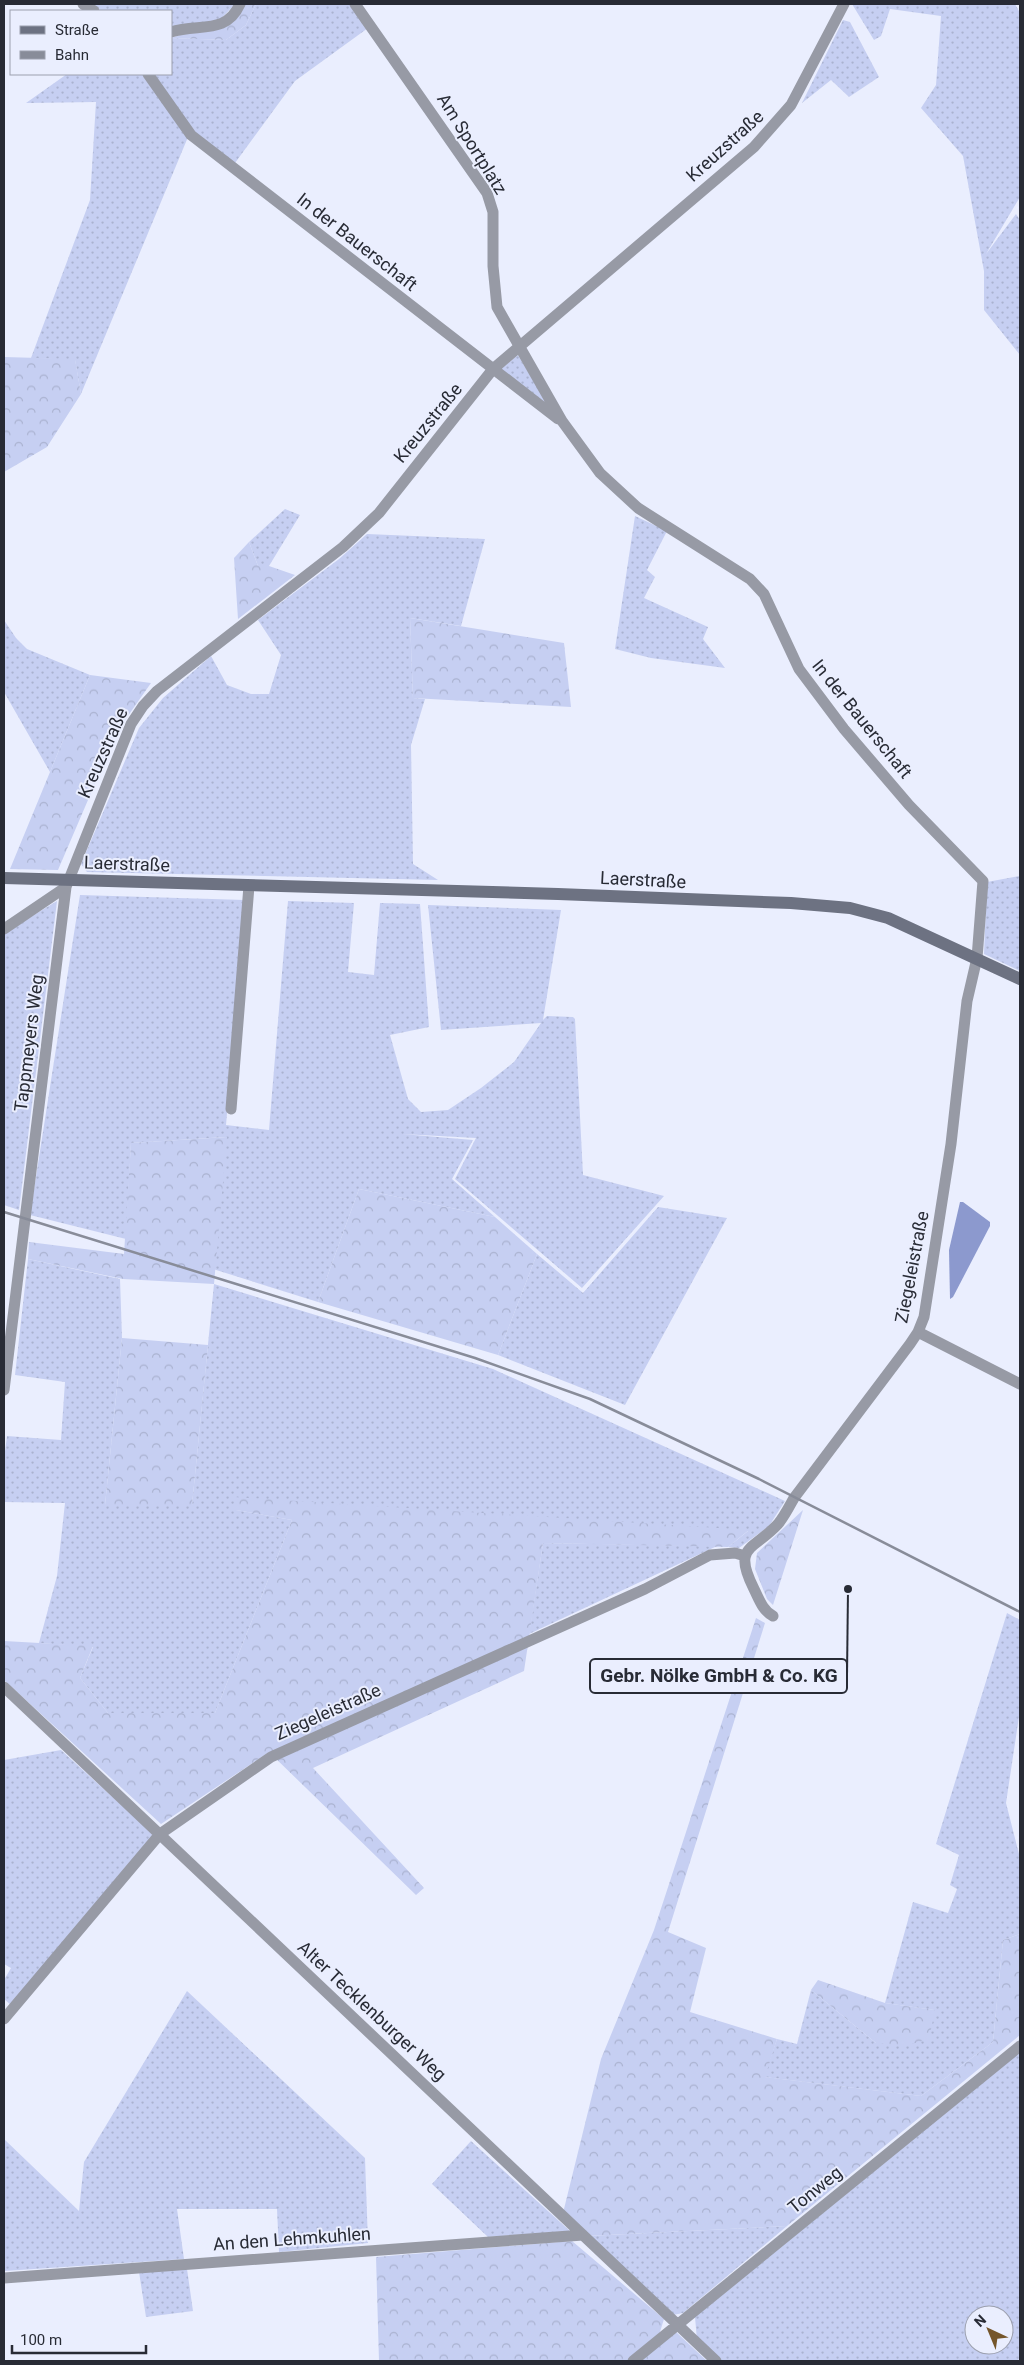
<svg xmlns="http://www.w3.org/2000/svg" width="1024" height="2365" viewBox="0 0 1024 2365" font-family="Roboto,sans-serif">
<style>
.grass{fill:url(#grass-dots);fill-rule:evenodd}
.forest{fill:url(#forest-crowns)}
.water{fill:#8c99ce}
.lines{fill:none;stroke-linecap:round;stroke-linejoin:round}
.minor{stroke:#979aa5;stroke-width:11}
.secondary{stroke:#6d7282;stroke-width:12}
.rail{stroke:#888c99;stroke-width:2.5}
.labels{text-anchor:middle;stroke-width:4;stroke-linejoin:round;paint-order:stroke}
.street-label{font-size:18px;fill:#282b35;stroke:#eaeefe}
.leader{fill:none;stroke:#282b35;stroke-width:2}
.callout-dot{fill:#282b35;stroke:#eaeefe;stroke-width:2}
.callout{fill:#eaeefe;stroke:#282b35;stroke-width:2}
.callout-label{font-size:19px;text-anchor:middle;font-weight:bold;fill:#282b35}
</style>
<defs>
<pattern id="grass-dots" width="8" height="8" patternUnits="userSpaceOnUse" patternTransform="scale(1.25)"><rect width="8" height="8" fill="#c6cff2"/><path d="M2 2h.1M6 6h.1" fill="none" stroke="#aab2d0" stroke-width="1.8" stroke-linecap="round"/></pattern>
<pattern id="forest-crowns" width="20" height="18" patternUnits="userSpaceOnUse" patternTransform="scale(1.25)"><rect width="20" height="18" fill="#c6cff2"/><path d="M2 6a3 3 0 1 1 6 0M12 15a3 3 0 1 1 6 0" fill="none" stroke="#aab2d0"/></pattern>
</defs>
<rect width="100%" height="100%" fill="#eaeefe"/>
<!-- grass -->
<path class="grass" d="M91 4H235L218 22 171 29V11H102Z
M256 4H350L368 28 295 81 235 163 194 134 153 74H171V38L226 40 246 25Z
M852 4H1015L1020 13V197L986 254 1016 214 1020 220V355L984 310V271L963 156 921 108 936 85 941 16 890 9 881 36 874 40Z
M843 20 850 22 879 77 849 97 831 80 802 103Z
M67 74H145L188 137 81 394 75 360 31 358 90 200 96 102 26 103Z
M518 355 548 405 501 369Z
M285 509 300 515 269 566H258L249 542Z
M635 516 667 531 647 570 655 577 644 598 708 627 703 639 725 668 651 658 615 649Z
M367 534 485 539 461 626 410 618 413 698 425 699 411 745 413 864 438 880 87 872 81 864 139 728 163 698 211 656 227 685 251 694H269L281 655 258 620 339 559Z
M4 620 16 638 27 649 90 675 50 772 4 692Z
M1020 876V971L984 954 987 882Z
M80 895 245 900 226 1125 269 1130 288 901 354 903 348 972 374 975 380 903 420 904 429 1027 390 1035 408 1099 421 1112 448 1110 481 1088 514 1062 541 1023 441 1030 428 905 561 910 543 1020 547 1016 573 1017 575 1019 583 1175 664 1196 582 1288 455 1179 476 1138 402 1134 473 1140 452 1179 495 1217 359 1189 318 1302 213 1269 226 1137 131 1143 126 1239 30 1215Z
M57 901 19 1210 4 1205V933Z
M658 1207 727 1218 625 1405 498 1355 537 1254 583 1293Z
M28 1259 120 1279 122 1338 105 1505H192L214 1284 493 1369 785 1501 769 1526 739 1548 728 1547 748 1531 236 1510 292 1520 215 1713H108L80 1678 93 1647 39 1643 57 1576 65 1503 4 1502V1459L7 1436 61 1440 65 1382 15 1375Z
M543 1543 717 1546 529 1634Z
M1007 1613 1020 1620V1710L1006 1803 1020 1858V1934L1003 1940 993 2042 921 2096 764 2077 777 2039 797 2044 811 1990 876 2043 934 2010 885 2003 913 1902 948 1913 957 1889 950 1885 959 1855 936 1844Z
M61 1750 154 1835 12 2006 4 1999V1980L11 1968 4 1964V1760Z
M187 1991 365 2158 368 2243 279 2252 277 2209H177L184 2259 4 2271V2139L79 2211 84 2162Z
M1020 2052V2358L1017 2361H719L697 2340 695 2317ZM974 2315H1004V2345H974Z
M471 2141 570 2231 488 2237 432 2184Z
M787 2226 683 2313 673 2315 587 2236Z
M187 2269 193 2311 146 2317 139 2272Z"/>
<!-- forest -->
<path class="forest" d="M245 4H256L246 25 226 40 171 38 192 31 221 29Z
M4 357 75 359 81 394 47 447 4 472Z
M249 542 258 566H269L295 575 238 619 234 558Z
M410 618 564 643 571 707 413 698Z
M90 675 151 683 118 730 58 870 10 869Z
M227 1137 214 1284 123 1279 28 1259 29 1242 124 1254 131 1143Z
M359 1189 495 1217 537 1254 498 1355 318 1302Z
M122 1338 208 1345 192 1505H105Z
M233 1497 749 1530 728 1547 543 1543 524 1671 313 1768 424 1888 416 1895 269 1752 161 1824 4 1680V1641L93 1646 80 1678 108 1713H215L292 1520 236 1510Z
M803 1510 773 1605 767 1599 755 1569 757 1553Z
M756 1618 765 1623 668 1932 706 1948 690 2012 777 2039 765 2077 921 2096 993 2042 1003 1940 1020 1934V2035L787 2226 587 2236 563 2213 601 2059 654 1930Z
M818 1980 885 2003 935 2010 929 2039 905 2046 876 2043 811 1990Z
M572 2241 664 2319 659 2335 627 2361H379L376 2257Z
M675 2331 707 2361H639Z"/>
<!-- water -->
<path class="water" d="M960 1202H963L990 1222V1226L953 1297 950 1299 949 1250Z"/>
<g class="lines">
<!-- minor -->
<path class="minor" d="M83 4 94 11
M355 4 487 193 493 212V266L497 307 562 421 600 473 638 508 750 579 764 594 799 669 844 729 909 805 983 881 977 958 967 1001 951 1144 924 1317 918 1332 910 1344 794 1498C789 1507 784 1517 778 1524 753 1551 732 1545 754 1589 759 1599 763 1611 773 1616
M171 32C199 23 226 35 240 4
M148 74 191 135 558 419
M4 929 66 887
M231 1109 249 886
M918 1332 1020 1384
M4 1390 66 887 131 724 143 706 157 691 343 547 379 513 493 369 754 147 791 105 844 4
M4 1687 716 2361
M4 2019 160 1834 271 1757 645 1589 710 1555 735 1553 745 1556
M4 2278 583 2235
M633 2361 1020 2046"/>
<!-- secondary -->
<path class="secondary" d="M4 878 558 894 791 903 850 908 888 918 1020 979"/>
<!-- rail -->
<path class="rail" d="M4 1212 475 1358 590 1399 759 1479 1020 1612"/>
</g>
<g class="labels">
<!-- street labels -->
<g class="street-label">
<text transform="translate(472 144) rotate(58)" y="6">Am Sportplatz</text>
<text transform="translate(725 146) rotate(-42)" y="6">Kreuzstraße</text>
<text transform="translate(357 242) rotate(38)" y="6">In der Bauerschaft</text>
<text transform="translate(428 423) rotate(-51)" y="6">Kreuzstraße</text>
<text transform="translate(862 719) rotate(51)" y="6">In der Bauerschaft</text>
<text transform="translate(103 753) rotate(-66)" y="6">Kreuzstraße</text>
<text transform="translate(127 864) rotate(2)" y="6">Laerstraße</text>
<text transform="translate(643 880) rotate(3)" y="6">Laerstraße</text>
<text transform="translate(29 1043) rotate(-83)" y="6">Tappmeyers Weg</text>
<text transform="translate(912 1267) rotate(-79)" y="6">Ziegeleistraße</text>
<text transform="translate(328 1712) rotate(-24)" y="6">Ziegeleistraße</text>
<text transform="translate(372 2011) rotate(43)" y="6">Alter Tecklenburger Weg</text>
<text transform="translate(815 2190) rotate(-39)" y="6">Tonweg</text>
<text transform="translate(292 2239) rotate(-4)" y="6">An den Lehmkuhlen</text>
</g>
</g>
<!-- callouts -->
<path class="leader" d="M848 1589L847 1676"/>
<circle class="callout-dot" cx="848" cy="1589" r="5"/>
<rect class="callout" x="590" y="1659" width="257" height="34" rx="5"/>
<g class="callout-label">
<text x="719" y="1682">Gebr. Nölke GmbH &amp; Co. KG</text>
</g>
<!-- border -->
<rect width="1024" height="2365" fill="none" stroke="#282b35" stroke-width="10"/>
<!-- legend -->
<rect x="10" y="10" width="162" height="65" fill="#eaeefe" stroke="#9ca0ae"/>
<rect x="20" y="26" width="25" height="8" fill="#6d7282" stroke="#9ca0ae"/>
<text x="55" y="35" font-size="15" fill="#282b35">Straße</text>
<rect x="20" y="51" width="25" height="8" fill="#888c99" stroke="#9ca0ae"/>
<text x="55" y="60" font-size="15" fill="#282b35">Bahn</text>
<!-- north arrow -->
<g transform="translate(989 2330) rotate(316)"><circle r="24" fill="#eaeefe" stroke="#9ca0ae"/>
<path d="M0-4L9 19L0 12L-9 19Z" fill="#75562b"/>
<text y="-8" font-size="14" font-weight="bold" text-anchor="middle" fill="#282b35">N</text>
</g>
<!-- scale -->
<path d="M12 2345v8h134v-8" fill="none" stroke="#282b35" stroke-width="2.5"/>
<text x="20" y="2345" font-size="15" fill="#282b35" stroke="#eaeefe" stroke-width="4" paint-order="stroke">100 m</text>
</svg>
